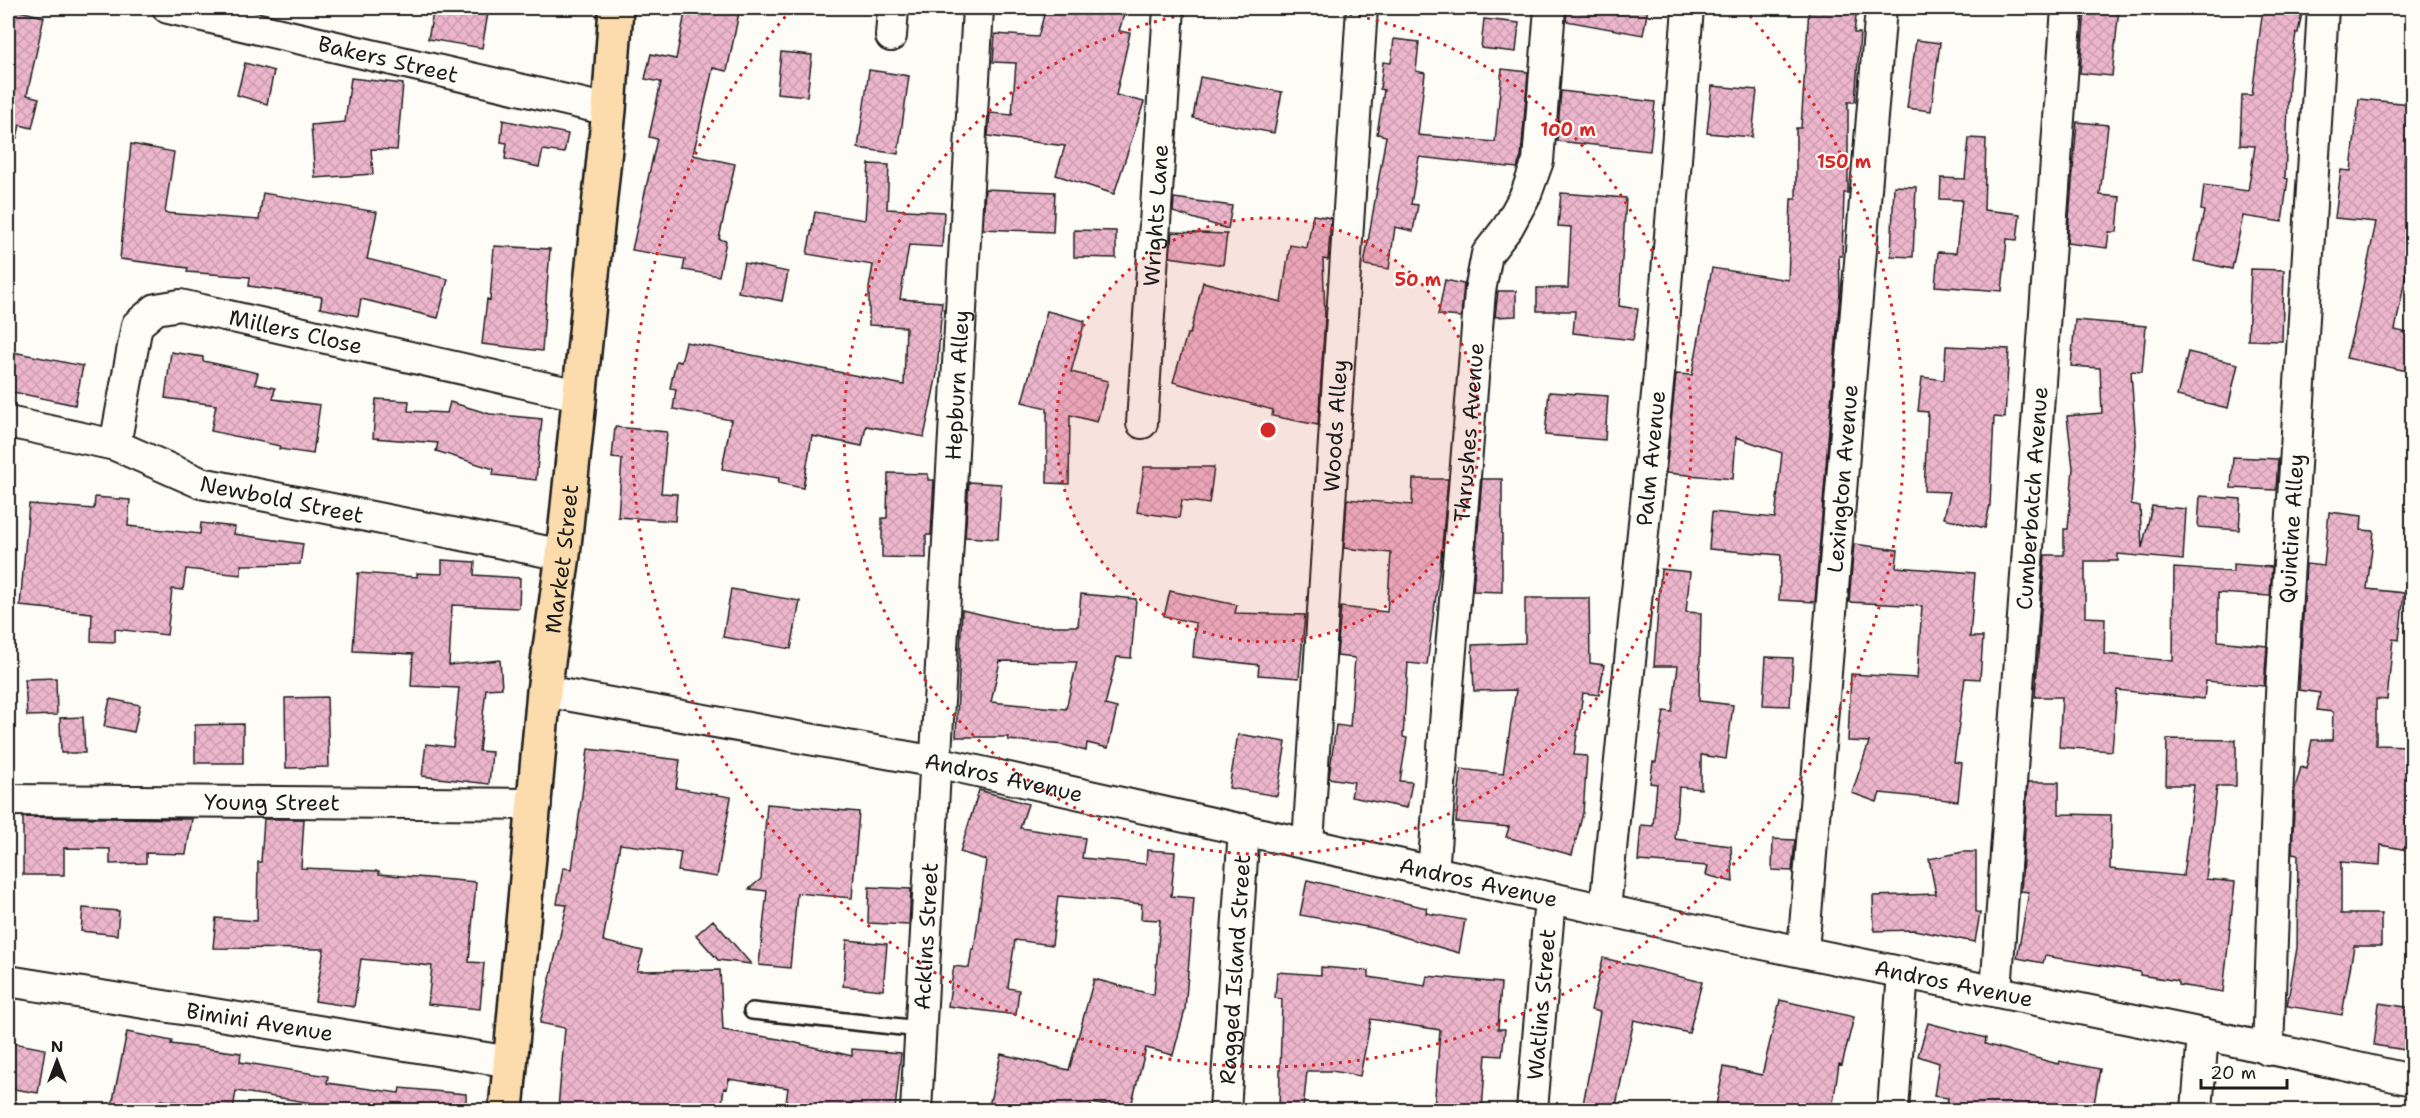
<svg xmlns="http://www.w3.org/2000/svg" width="2420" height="1118" viewBox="0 0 2420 1118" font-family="'Shantell Sans',sans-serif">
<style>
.building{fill:url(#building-cross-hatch);stroke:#1c1c1c;stroke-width:1.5;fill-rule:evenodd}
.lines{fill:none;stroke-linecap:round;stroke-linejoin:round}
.service-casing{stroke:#1c1c1c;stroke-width:20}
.minor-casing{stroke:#1c1c1c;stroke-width:34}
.primary-casing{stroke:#1c1c1c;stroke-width:38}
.service{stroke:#fdfcf7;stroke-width:15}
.minor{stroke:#fdfcf7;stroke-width:30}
.primary{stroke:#fcdcac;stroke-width:33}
.ring{fill:none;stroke:#d62828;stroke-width:3;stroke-dasharray:3 6}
.labels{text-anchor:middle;stroke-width:4.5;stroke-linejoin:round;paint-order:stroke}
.street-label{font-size:22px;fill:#1c1c1c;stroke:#fdfcf7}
.centre{fill:#d62828;stroke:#fdfcf7;stroke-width:3}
.ring-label{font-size:18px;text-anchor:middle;font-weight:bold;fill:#d62828;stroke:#fdfcf7;stroke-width:4.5;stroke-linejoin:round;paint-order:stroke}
</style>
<defs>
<pattern id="building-cross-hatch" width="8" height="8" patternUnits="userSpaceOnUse" patternTransform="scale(1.5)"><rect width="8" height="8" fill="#edb6cc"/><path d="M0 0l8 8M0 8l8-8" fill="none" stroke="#cb9caf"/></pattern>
</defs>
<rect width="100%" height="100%" fill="#fdfcf7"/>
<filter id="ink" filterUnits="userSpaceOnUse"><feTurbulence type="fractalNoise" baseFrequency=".0167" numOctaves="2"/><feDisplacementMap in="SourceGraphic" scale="12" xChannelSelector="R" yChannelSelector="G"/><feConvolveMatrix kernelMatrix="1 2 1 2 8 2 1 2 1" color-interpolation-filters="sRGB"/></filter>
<g filter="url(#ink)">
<!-- building -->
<path class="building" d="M8 8 44 17 27 95 39 98 32 128 20 125 17 138 8 137Z
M434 8H456L488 13 482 48 428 39Z
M686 8H740L727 71 713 68 693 155 735 164 719 239 726 241 719 276 683 270 685 259 632 250 657 139 649 137 661 82 645 79 651 54 676 59Z
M1046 8H1126L1119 31 1130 33 1116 95 1144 102 1114 194 1056 175 1065 146 988 136 990 113 1012 115 1016 63 993 62 995 34 1038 37Z
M1567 8H1648L1643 35 1566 21Z
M1809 8H1857L1854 33H1860L1855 102H1848V193H1844L1842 256H1839L1840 292 1815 602 1779 600 1781 555 1709 549 1712 512 1775 518 1782 453 1736 437 1733 479 1666 473 1676 374 1692 375 1712 268 1788 280 1791 199H1796V128H1801Z
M2085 8H2119L2112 76 2080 73Z
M2263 8H2303L2298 33H2296L2289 80 2285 178 2288 179 2282 222 2243 216 2232 269 2194 261 2204 211 2201 210 2204 185 2248 191 2255 146 2240 145 2242 95H2252Z
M1484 19 1519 23 1516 52 1481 48Z
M1394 39 1419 42 1416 71 1425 73 1418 135 1495 142 1502 69 1528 72 1521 157 1517 168 1419 157 1411 204 1418 205 1413 231 1395 227 1389 269 1364 265 1386 136 1377 134 1384 90 1380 89 1383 62 1391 63Z
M1916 40 1940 43 1931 111 1907 108Z
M781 52 812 55 807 96 777 93Z
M245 63 274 71 267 104 237 95Z
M869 70 909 76 898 154 858 148Z
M1200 77 1282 92 1274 133 1193 118Z
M351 78 403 84 397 150 371 149 373 174 315 178 311 125 345 122Z
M1712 86 1757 90 1752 137 1707 133Z
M1561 91 1655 102 1650 151 1557 141Z
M2359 99 2411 104 2404 166 2412 167V244L2395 330 2412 334V372L2346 358 2356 321 2376 222 2335 218 2341 170 2351 171Z
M503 120 568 134 564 153 543 150 539 167 505 159 507 143 501 142Z
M2077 122 2108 125 2100 195 2120 197 2117 232H2109L2107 248 2067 243Z
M1969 138 1986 139 1984 210 2020 214 2017 240 2007 239 2002 291 1935 286 1938 252 1956 253 1962 200 1940 199 1941 178 1965 179Z
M131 144 174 152 165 213 259 220 263 193 377 212 367 259 448 279 438 318 361 299 358 316 320 308 322 297 249 286 250 277 187 272 188 268 120 259Z
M869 164 889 165 887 209 944 212 942 247 909 245 900 299 942 302 937 374 924 437 866 426 862 446 812 436 803 488 778 483 779 478 722 469 731 420 673 409 676 389 670 388 676 361 681 362 686 342 904 385 906 327 869 325V288L873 265 807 254 815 212 865 220Z
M1894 186 1916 187 1913 257 1891 256Z
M985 189 1055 192 1053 232 983 229Z
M1561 193 1626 198 1619 306 1638 309 1633 340 1573 333 1575 311H1537V288H1568L1571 227 1558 226Z
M1174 198 1232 206 1228 229 1173 212Z
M1313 215 1331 218 1328 260 1323 259 1325 318 1318 425 1272 416 1273 410 1173 382 1187 334H1190L1203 282 1281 302 1290 245 1307 248Z
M1074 230 1116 231V258L1074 257Z
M1172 232 1227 234 1223 265 1170 257Z
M494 246 550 249 542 351 482 344 487 299 490 300Z
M744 263 788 272 782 301 738 292Z
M2251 269 2284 270 2282 341 2248 340Z
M1445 280 1464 284 1461 317 1438 315Z
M1498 291H1516V316L1495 317Z
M1047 311 1085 321 1071 372 1108 381 1097 422 1070 415 1069 484 1047 483V408L1022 402Z
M2075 320 2146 326 2142 372 2131 371 2136 444 2131 504 2140 506 2142 548 2152 506 2186 509 2183 560 2118 554V561H2085V617L2105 618 2104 654 2173 661 2174 568 2233 572V564L2272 567 2270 596 2218 593V641L2267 646 2264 686 2206 681 2204 699 2117 690 2112 751 2059 747 2062 697H2035L2045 555H2064V529H2068L2073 468 2067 416 2102 413 2100 368 2071 366Z
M1946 346 2009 349 2005 418 1994 417 1990 505 1985 528 1944 518 1950 492 1924 491 1928 412 1918 411 1922 377 1944 380Z
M13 352 83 366 75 405 8 391Z
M171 352 203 357V361L258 373 255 384 275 388 273 399 320 405 313 454 279 449 280 446 211 431 216 405 165 398Z
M2188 352 2238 364 2228 408 2177 396Z
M1549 392 1608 396 1605 440 1545 435Z
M376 399 409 401 408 411 447 413 450 402 490 414 542 419 536 480 493 475 494 469 436 451 438 443 373 438Z
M615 427 667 432 661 493 677 494 675 521 618 517 622 459 612 458Z
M2233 457 2278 459 2276 490 2231 488Z
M1144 467H1214L1209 504 1182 500 1179 518 1137 512Z
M888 473 928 474V480H934L931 535H926V558L882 557V518H887Z
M1413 479H1448L1441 557 1427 665 1408 663 1403 737 1407 738 1400 781 1412 782 1407 808 1351 797 1354 782 1329 778 1336 725 1350 727 1355 658 1337 656 1341 607 1387 612 1391 553 1344 548 1347 499 1412 505Z
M1482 479H1502V592L1473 591Z
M969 482 1001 484 998 539 965 537Z
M2200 496 2241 499 2239 530 2198 527Z
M95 497 130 500 128 526 200 534 201 523 235 527 234 534 303 544 300 564 241 565V575L186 569 183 590 172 589 167 635 115 629V642L91 641 92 613 20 606 29 504 94 509Z
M2329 512 2362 516 2361 530 2374 531 2367 589 2404 593 2399 640 2393 639 2387 700 2376 699V745L2412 746V851L2381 845 2380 865 2341 862V914H2381V946H2354L2342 1015 2287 1006 2297 948 2298 854 2292 853 2295 788 2301 767 2306 769 2312 740H2332L2333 712 2317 710 2320 693 2299 690 2306 564 2324 566Z
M1854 544 1898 550 1896 567 1975 573 1970 637H1983L1980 679 1965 678 1954 762 1962 763 1958 801 1880 793 1877 802 1852 793 1869 742 1848 741 1851 674 1917 678 1922 606 1849 602Z
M442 560 475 562 474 575 520 578 519 608 452 605 449 665 500 660 502 688 486 689 479 751 492 752 489 784 422 776 426 744 453 747 459 688 411 686 413 654 353 651 358 573 417 577V573L442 574Z
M1661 569 1690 572 1686 612 1701 613 1699 701 1733 705 1726 759 1701 755V789L1679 787 1675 839 1731 846 1733 882 1706 875 1708 866 1638 861 1641 825 1653 826 1657 784 1650 783 1653 762H1656L1664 711 1672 712 1678 666H1654Z
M731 589 800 601 791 649 723 637Z
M1170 591 1237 605 1235 613 1305 615 1299 678 1258 675 1259 665 1193 657 1196 623 1164 616Z
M1081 594 1136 599 1131 658 1117 657 1105 705 1117 708 1108 748 1087 743 1086 751 1064 745 1008 740 1009 737H956L962 610 1032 626H1078ZM1000 661 1077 662 1066 709 991 702Z
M1525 598H1589L1590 663 1604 665 1599 695 1583 693 1574 755 1587 756 1583 813 1572 855 1506 837 1509 827 1456 822 1461 769 1503 774 1516 690 1474 691 1472 645 1525 643Z
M1766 657 1793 658 1790 706 1763 705Z
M56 678 57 715 27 716 25 679Z
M327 697 329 767 286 768 285 698Z
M110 699 140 705 134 732 104 726Z
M83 717 85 753H61L60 718Z
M243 724V763H195V725Z
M1238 734 1286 742 1277 796 1229 788Z
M2167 739 2236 740V786H2217L2206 879 2235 882 2223 992 2178 985V981L2140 975V972L2045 956 2043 963 2017 958 2029 892 2021 891 2028 782H2059V814L2111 815 2110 869 2183 876 2194 785H2166Z
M588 749 680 760 676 788 731 797 717 877 678 871 681 852 620 844 603 941 643 951 637 971 720 970 723 1030 779 1039 852 1056V1049L901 1053 895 1110H785L788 1088 729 1079 727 1089 724 1088 721 1110 558 1108 565 1028 540 1023 567 905 557 904 563 868 572 869Z
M979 790 1028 804 1020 828 1085 838 1082 858 1146 864 1147 850 1175 852 1171 896 1194 898 1185 1010 1173 1055 1146 1048 1130 1110 1091 1103V1110H988L1001 1054 1069 1070 1094 979 1154 995 1160 920 1141 919 1142 904 1058 896 1052 945 1015 940 1008 988 1019 990 1016 1015 948 1006 954 966 969 968 972 949 974 950 986 860 960 852Z
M767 804 859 812 852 898 797 893 790 968 759 965 767 891 749 889 761 879Z
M23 817 192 819 186 854 146 853V863L110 864V849L64 848V875H23Z
M264 819H304L301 868 379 871V874L476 882 469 962 484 963 480 1009 428 1004 432 966 361 959 354 1007 315 1001 324 949 213 948 216 918 257 921 258 862H261Z
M1773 839 1795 840 1792 871 1772 870Z
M1963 852H1976V912L1980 913 1975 942 1914 930 1874 931 1873 896 1936 894 1929 859Z
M1307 880 1427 908 1426 913 1465 920 1459 953 1373 928 1300 915Z
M869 887 911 889 909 925 868 923Z
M83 908 119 911 117 935 81 931Z
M713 920 751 964 718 960 696 935Z
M847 940 887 944 883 990 843 986Z
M1603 958 1702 982 1689 1033 1634 1020 1615 1110H1582L1600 1012 1591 1010Z
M1321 967 1369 971V977L1425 986 1427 976 1501 983 1498 1029H1505L1502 1056 1486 1055 1482 1110H1434L1440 1030 1371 1019 1360 1076 1332 1071H1307L1303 1110H1279L1282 999 1275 998 1277 972 1321 975Z
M1780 1000 1854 1017 1842 1065 1839 1064 1832 1110 1782 1107V1110H1715L1724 1067 1762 1075Z
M2379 1003 2412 1008V1051L2374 1045Z
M1928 1023 1986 1038 1985 1044 2058 1064 2059 1061 2100 1069 2093 1110H1946L1948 1098 1934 1096 1939 1063 1918 1056Z
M127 1032 172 1041 171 1044 241 1053 240 1062 328 1076 327 1083 399 1093 400 1088 466 1094V1110H338L339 1107 236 1091 233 1109 161 1100 159 1110H111Z
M8 1042 45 1049 38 1093 8 1088Z"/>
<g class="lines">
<!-- service casing -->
<g class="service-casing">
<path id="service" d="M752 1011 920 1029"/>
</g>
<!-- minor casing -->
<g class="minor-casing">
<g id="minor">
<path id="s1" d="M168 8 609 110"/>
<path d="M891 36 893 8"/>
<path id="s2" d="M8 422 115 445 201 483 563 555"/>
<path id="s3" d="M1142 423 1169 8"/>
<path id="s4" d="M115 445 137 325 156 309 180 305 578 395"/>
<path id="s5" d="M544 691 936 762 1719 935 2203 1034 2412 1080"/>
<path id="s6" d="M8 800 536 804"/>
<path id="s7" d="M1308 843 1362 8"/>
<path id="s8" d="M1433 872 1480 291 1487 254 1508 227 1526 194 1538 161 1550 8"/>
<path id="s9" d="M1605 909 1659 374 1688 8"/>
<path id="s10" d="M1803 951 1881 8"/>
<path id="s11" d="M8 981 511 1062"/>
<path id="s12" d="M1996 991 2067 8"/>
<path id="s13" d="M2268 1050 2281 694 2323 8"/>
<path id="s14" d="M916 1110 978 8"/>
<path id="s15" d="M1225 1110 1244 829"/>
<path id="s16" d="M1532 1110 1550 898"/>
<path d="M1893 1110 1903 972"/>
<path d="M2197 1110 2203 1034"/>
</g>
</g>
<!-- primary casing -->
<g class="primary-casing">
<g id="primary">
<path id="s17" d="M506 1110 544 691 563 555 609 110 616 8"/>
</g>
</g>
<!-- service -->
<use href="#service" class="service"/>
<!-- minor -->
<use href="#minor" class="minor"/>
<!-- primary -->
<use href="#primary" class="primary"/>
</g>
</g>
<!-- distance rings -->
<circle cx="1268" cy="430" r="212" fill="#d62828" fill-opacity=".12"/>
<g class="ring">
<circle cx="1268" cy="430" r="212"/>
<path d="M1305 8A424 424 0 1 1 1231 8"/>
<path d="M1744 9A636 636 0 1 1 792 9"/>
</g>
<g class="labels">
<!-- street labels -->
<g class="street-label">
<text dy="8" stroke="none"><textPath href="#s1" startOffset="226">Bakers Street</textPath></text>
<text dy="8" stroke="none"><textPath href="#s3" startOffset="208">Wrights Lane</textPath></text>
<text dy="8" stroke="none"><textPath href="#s4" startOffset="290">Millers Close</textPath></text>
<text dy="8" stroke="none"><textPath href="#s14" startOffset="726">Hepburn Alley</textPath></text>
<text dy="8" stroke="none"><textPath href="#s7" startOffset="418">Woods Alley</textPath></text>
<text dy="8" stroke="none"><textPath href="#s8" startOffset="441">Thrushes Avenue</textPath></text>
<text dy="8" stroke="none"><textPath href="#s9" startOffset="453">Palm Avenue</textPath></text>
<text dy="8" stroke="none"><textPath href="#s10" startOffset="474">Lexington Avenue</textPath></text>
<text dy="8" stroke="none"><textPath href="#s2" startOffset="286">Newbold Street</textPath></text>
<text dy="8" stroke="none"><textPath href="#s12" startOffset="494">Cumberbatch Avenue</textPath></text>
<text dy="8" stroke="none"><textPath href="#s13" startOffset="522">Quintine Alley</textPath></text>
<text dy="8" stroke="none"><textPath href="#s17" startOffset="554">Market Street</textPath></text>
<text dy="8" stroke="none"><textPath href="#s5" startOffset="468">Andros Avenue</textPath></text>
<text dy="8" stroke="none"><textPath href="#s6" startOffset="264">Young Street</textPath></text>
<text dy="8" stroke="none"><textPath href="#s5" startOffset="954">Andros Avenue</textPath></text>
<text dy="8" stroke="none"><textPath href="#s14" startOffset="174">Acklins Street</textPath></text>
<text dy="8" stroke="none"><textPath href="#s15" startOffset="141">Ragged Island Street</textPath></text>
<text dy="8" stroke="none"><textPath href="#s5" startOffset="1440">Andros Avenue</textPath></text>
<text dy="8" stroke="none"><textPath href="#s16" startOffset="106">Watlins Street</textPath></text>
<text dy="8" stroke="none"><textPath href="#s11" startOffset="255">Bimini Avenue</textPath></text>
</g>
</g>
<circle cx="1268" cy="430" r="9" class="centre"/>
<g class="ring-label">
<text x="1568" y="136">100 m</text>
<text x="1844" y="168">150 m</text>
<text x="1418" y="286">50 m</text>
</g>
<!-- margin -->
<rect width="2420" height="1118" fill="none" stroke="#fdfcf7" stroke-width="30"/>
<rect x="15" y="15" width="2390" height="1088" fill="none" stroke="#1c1c1c" stroke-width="2" filter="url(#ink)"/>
<!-- north arrow -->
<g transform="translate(57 1061)" stroke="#fdfcf7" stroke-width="4.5" paint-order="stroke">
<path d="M0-4.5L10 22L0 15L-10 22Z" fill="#1c1c1c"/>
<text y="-9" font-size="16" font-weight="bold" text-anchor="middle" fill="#1c1c1c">N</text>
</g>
<!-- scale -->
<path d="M2201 1079v9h86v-9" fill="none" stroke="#1c1c1c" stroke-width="3"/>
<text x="2210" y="1079" font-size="18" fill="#1c1c1c" stroke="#fdfcf7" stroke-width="4.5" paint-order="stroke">20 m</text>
</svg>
